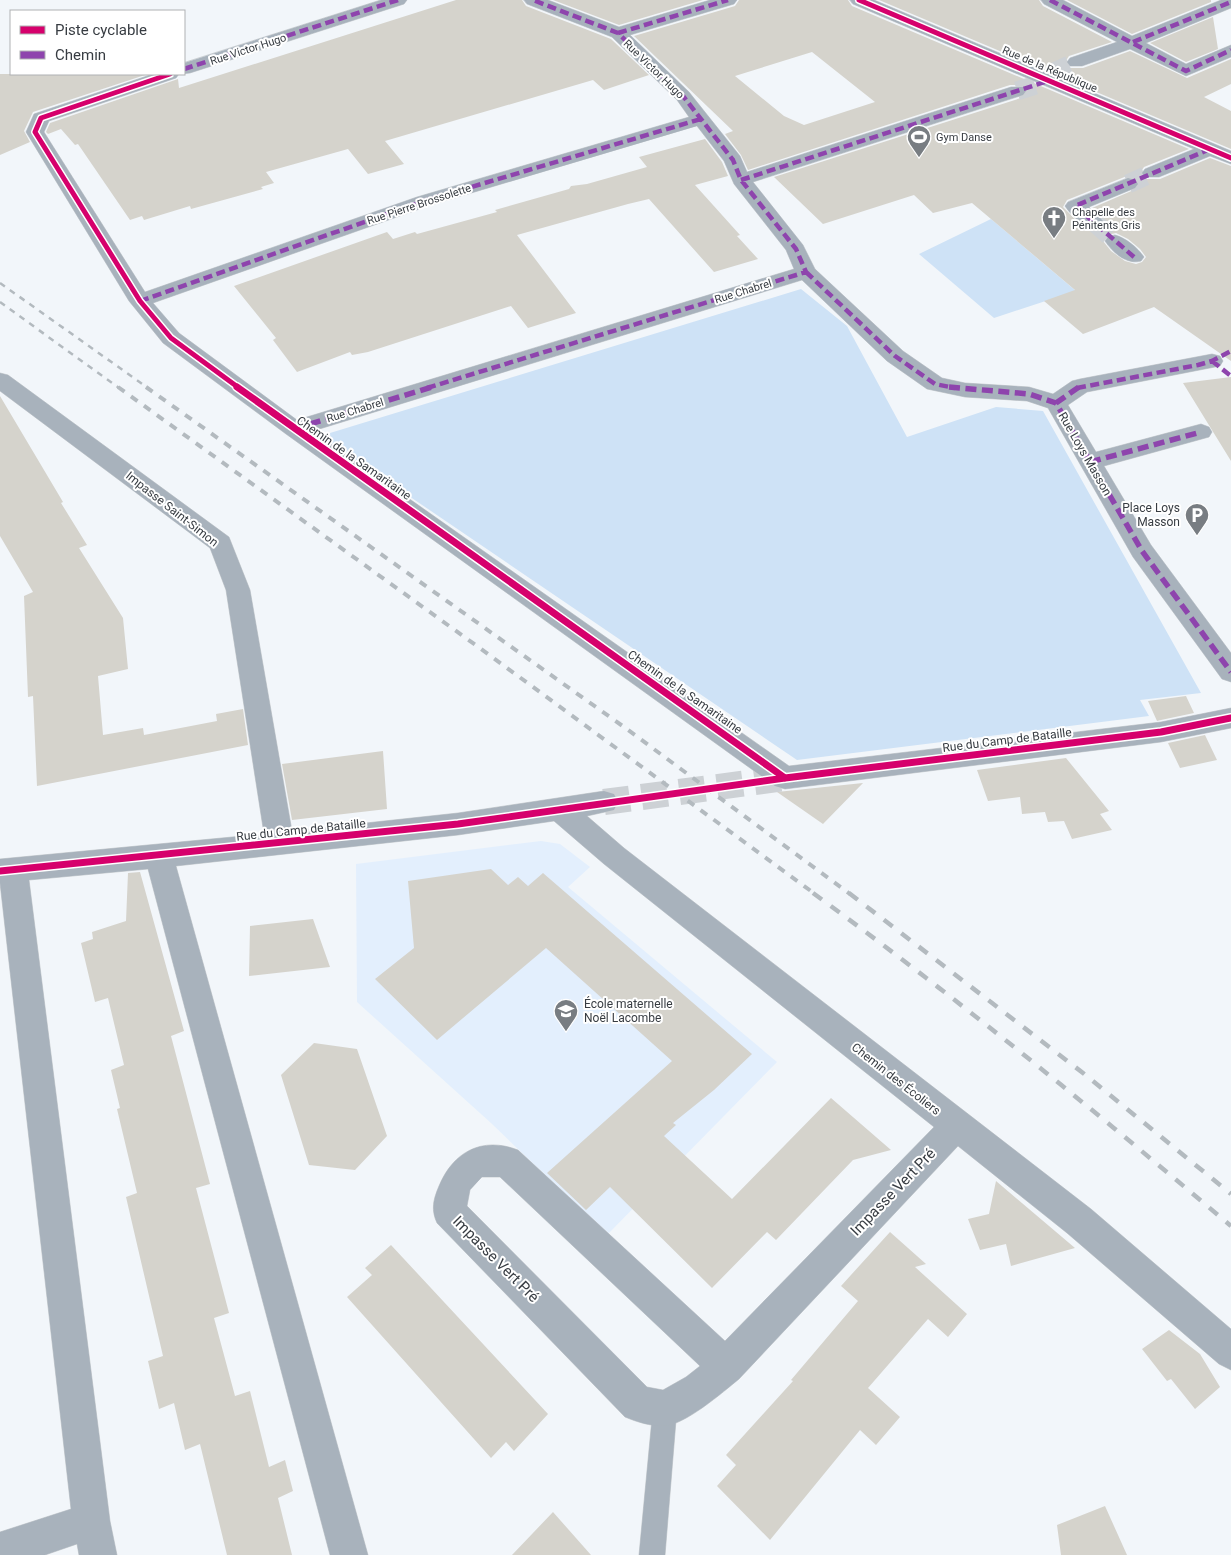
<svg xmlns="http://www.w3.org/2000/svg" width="1231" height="1555" viewBox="0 0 1231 1555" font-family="Roboto,sans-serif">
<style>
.built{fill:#e3effd}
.green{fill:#cee2f6}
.building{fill:#d5d3cc;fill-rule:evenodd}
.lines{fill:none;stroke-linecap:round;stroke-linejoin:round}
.street-tunnel-far1{stroke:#cdd1d5;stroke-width:19;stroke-dasharray:19 10;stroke-linecap:butt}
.street-tunnel{stroke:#cdd1d5;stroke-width:26;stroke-dasharray:26 12;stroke-linecap:butt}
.lane-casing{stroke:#cdd1d4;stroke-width:1}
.street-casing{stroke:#cdd1d4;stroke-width:1}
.lane{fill:#a8b2bc;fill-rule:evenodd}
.street{fill:#a8b2bc;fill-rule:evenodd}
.rail-far2{stroke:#b3babf;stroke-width:2.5;stroke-dasharray:6 6;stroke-linecap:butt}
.rail-far1{stroke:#b3babf;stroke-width:4;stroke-dasharray:8 8;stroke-linecap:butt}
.rail{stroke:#b3babf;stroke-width:4.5;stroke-dasharray:11 11;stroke-linecap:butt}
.quiet-far1{stroke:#8e44ad;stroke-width:4.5;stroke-dasharray:9 4.5;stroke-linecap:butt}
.quiet{stroke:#8e44ad;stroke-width:5.5;stroke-dasharray:11 5.5;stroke-linecap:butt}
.cycleway-far1-casing{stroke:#fff;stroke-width:8}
.cycleway-casing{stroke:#fff;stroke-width:10}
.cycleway-far1{stroke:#d6006c;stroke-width:5}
.cycleway{stroke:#d6006c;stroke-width:7}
.labels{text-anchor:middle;stroke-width:4;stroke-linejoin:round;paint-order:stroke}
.far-street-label{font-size:11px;fill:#373c42;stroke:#fff}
.far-poi-label{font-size:11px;fill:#373c42;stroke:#fff;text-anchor:start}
.street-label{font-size:12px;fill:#373c42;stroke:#fff}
.poi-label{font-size:12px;fill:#373c42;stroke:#fff;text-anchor:end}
.near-street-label{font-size:15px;fill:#373c42;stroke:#fff}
</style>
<rect width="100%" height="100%" fill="#f2f6fa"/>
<!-- built -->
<path class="built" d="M541 841 560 844 590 867 568 887 777 1062 607 1235 491 1123 357 1002 356 864Z"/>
<!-- green -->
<path class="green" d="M991 219 1076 291 994 318 919 254Z
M801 289 847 326 907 437 996 407 1043 411 1201 693 1140 700 1149 716 797 760 331 443 330 433Z"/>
<!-- building -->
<path class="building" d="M456 0H522L526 6 611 39 649 75 604 90 593 80 385 141 404 164 368 174 348 149 266 172 274 183 261 187 263 189 191 209 190 206 144 220 142 216 130 220 78 144 75 145 61 129 48 134 46 132 50 123 178 79 179 88Z
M553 0H703L619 25Z
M739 0H848L852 6 1189 149 1144 167 1140 173 1145 179H1160L1210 158 1231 166V361L1154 307 1083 334 1044 301 1075 290 972 203 933 213 914 195 823 224 774 177 1024 97 1028 91 1023 85H1010L748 170 741 155 725 134 733 131 634 36 735 6ZM812 52 875 102 804 125 784 116 735 76ZM1127 176 1136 178 1140 183 1136 189 1092 208 1106 222 1102 229H1091L1080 224 1063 207 1067 200ZM1116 233 1128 239 1140 249 1146 257 1142 262 1136 264 1125 261 1111 251 1103 241 1107 235Z
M879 0H1039L1043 6 1112 42 1069 56 1065 62 1070 68H1083L1130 51 1187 78 1231 59V84L1204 97 1231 111V149Z
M1067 0H1211V2L1132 34Z
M1213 17 1218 49 1186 62 1150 43Z
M0 74H148L33 112 24 131 30 142 0 155Z
M705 139 722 162 728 176 695 185 740 235 737 236 758 259 714 272 649 199 628 204 517 235 576 313 528 328 511 306 368 352 352 355 350 352 297 372 273 340 276 338 234 286 387 232 393 239 415 232 417 234 497 212 495 210 569 189 571 186 587 184 647 167 639 157Z
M1231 377V461L1183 383Z
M0 396 63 502 61 503 87 545 79 548 123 618 128 669 98 676 103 735 143 728 144 735 217 721 216 714 243 709 248 745 37 786 33 696 28 697 24 596 33 592 0 536Z
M1186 696 1194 713 1161 720 1157 721 1148 701Z
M1205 735 1217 760 1180 768 1168 743Z
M383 751 387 809 292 820 282 764Z
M1066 758 1109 811 1100 814 1112 830 1072 839 1064 821 1048 822 1045 812 1022 814 1020 797 988 801 977 770Z
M863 783 823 824 777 792Z
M491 869 508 885 518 877 528 886 543 873 752 1054 714 1090 673 1123 676 1125 664 1136 732 1199 831 1098 891 1150 853 1160 776 1240 767 1232 712 1288 610 1187 586 1210 547 1173 672 1061 546 948 437 1040 375 979 414 948 408 881Z
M140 872 184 1031 171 1036 210 1184 196 1188 229 1313 214 1318 235 1396 250 1391 269 1467 285 1460 293 1491 278 1498 292 1555H227L200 1444 185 1450 174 1403 159 1409 148 1361 163 1356 126 1197 137 1193 117 1109 120 1108 111 1070 124 1065 108 998 95 1002 81 943 93 939 92 932 126 921 128 873Z
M313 919 330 967 249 976 250 926Z
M314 1043 357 1049 387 1136 355 1170 309 1165 281 1075Z
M996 1181 1075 1248 1011 1266 1006 1244 980 1250 968 1219 989 1214Z
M890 1232 926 1264 915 1267 967 1314 948 1337 928 1319 868 1388 900 1417 876 1445 860 1430 770 1540 717 1486 736 1465 726 1455 793 1381 791 1380 858 1301 841 1286Z
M391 1245 548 1414 514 1451 506 1442 491 1458 347 1297 372 1275 365 1268Z
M1169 1330 1200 1354 1220 1387 1195 1409 1171 1379 1167 1381 1142 1349Z
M1105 1506 1127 1555H1061L1057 1525Z
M553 1512 591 1555H512Z"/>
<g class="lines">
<!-- street-tunnel-far1 -->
<path class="street-tunnel-far1" d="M1052 73 1076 62
M1017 91 1036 85
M1128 184 1152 173
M1095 223 1115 241"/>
<!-- street-tunnel -->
<path class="street-tunnel" d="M604 802 785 778"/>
<!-- lane casing -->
<g class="lane-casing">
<path id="lane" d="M665 1396 674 1399 677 1408 665 1555H639L653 1408 656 1399Z"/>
</g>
<!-- street casing -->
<g class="street-casing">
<path id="street" d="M381 0H407L404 4 190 73 181 74H184V63Z
M524 0H548L619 27 710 0H737L734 4 630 35 689 92 740 156 747 172 1011 87H1023L1026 91 1023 95 753 182 803 245 815 269 903 351 942 378 965 383 1029 387 1053 394 1072 381 1080 379 1212 354 1220 356 1223 361 1220 366 1087 392 1068 405 1096 452 1201 424 1209 427 1212 432 1209 437 1104 466 1151 545 1231 653V682L1222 679 1133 557 1048 408 1027 401 965 397 927 389 887 361 802 280 313 431 789 766 1161 722 1231 708V728L1161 742 785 789 775 786 286 434 163 343 129 301 26 132 34 114 153 74H179L176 78 49 121 44 132 145 292 417 197 689 117 677 100 612 37 527 4ZM697 126 724 161 734 184 786 250 794 269 297 420 179 333 153 303 431 205Z
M850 0H874L1231 151V164L1210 156 1159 177H1145L1142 173 1145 169 1194 149 853 4Z
M1041 0H1063L1132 36 1221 0H1231V8L1146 43 1186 64 1231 45V57L1186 76 1130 49 1082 66H1070L1067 62 1070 58 1117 42 1044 4Z
M1128 178 1135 180 1138 184 1135 188 1089 207 1105 223 1102 227C1088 231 1073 218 1065 206L1068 202Z
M1115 235C1126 238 1138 248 1144 257L1141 261C1127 265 1113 253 1105 241L1108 237Z
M0 373 8 375 229 537 250 590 292 831 458 813 604 791 614 794 618 802 614 810 587 816 624 848 1091 1209 1231 1329V1370L1219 1364 1067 1233 958 1146 739 1379C723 1392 684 1426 663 1426 650 1426 637 1422 625 1417L437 1223C431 1210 433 1200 439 1186 453 1152 482 1136 518 1150L725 1341 934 1127 604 864 554 821 458 835 176 866 368 1555H330L148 869 29 880 110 1521 117 1555H79L77 1544 45 1555H0V1532L71 1509 0 883V859L264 834 226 590 210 548 0 391ZM482 1177H500L700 1366 686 1377 663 1390 647 1387 467 1206 470 1190Z"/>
</g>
<!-- lane -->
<use href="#lane" class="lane"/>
<!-- street -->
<use href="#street" class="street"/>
<!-- rail-far2 -->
<path class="rail-far2" d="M0 283 148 388
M0 302 119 388"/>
<!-- rail-far1 -->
<path class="rail-far1" d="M118 387 488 654 815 894
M146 387 624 727 850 894"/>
<!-- rail -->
<path class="rail" d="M813 893C957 998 1095 1111 1231 1226
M849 893 1083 1073 1231 1194"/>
<!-- quiet-far1 -->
<path class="quiet-far1" d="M1050 0 1186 71 1231 50
M618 33 728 0
M1133 42 1231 2
M184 69 398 0
M741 180 1048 81
M1134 257 1075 206 1210 149
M806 272 895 356 935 384 955 388
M140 301 424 201 701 119
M1212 361 1231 376
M427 388 806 272 796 249 741 180 733 160 683 96 618 33 533 0
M1077 388 1198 365 1212 361 1231 351"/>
<!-- quiet -->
<path class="quiet" d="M949 387 1029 394 1056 403 1142 551 1231 672
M1056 403 1079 387
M294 429 432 387
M1090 462 1201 432"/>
<!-- cycleway-far1 casing -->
<g class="cycleway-far1-casing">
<path id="cycleway-far1" d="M859 0 1231 158
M170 74 41 118 35 132 140 301 171 338 239 388"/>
</g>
<!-- cycleway casing -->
<g class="cycleway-casing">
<path id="cycleway" d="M237 387 785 778
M0 871 458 824 785 778 1161 732 1231 718"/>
</g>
<!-- cycleway-far1 -->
<use href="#cycleway-far1" class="cycleway-far1"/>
<!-- cycleway -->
<use href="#cycleway" class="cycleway"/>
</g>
<!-- icons -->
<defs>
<g id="stadium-pin" transform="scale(1.25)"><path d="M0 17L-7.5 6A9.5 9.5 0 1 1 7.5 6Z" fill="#787d82" stroke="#fff"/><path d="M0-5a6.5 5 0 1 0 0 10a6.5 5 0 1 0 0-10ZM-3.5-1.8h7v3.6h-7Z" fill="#fff"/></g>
<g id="church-pin" transform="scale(1.25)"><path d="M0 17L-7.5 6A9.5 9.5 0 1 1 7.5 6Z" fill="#787d82" stroke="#fff"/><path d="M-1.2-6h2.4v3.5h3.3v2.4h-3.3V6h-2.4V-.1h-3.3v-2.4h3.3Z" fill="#fff"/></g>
<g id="parking-pin" transform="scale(1.25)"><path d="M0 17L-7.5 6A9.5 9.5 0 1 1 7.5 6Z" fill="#787d82" stroke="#fff"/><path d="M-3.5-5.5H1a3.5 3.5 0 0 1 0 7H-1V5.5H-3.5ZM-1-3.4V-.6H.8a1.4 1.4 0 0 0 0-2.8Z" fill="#fff"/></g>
<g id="school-pin" transform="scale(1.25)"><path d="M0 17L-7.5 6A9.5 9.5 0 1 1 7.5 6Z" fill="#787d82" stroke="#fff"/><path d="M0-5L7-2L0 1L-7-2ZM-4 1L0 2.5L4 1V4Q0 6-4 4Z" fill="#fff"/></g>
</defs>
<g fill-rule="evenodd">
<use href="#stadium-pin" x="919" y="137"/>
<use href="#church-pin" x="1054" y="218"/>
<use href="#parking-pin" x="1197" y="515"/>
<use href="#school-pin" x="566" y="1011"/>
</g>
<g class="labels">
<!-- far-street labels -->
<g class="far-street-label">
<text transform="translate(248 49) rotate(-18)" y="4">Rue Victor Hugo</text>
<text transform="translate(654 69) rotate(44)" y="4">Rue Victor Hugo</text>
<text transform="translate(1050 69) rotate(23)" y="4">Rue de la République</text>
<text transform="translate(419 204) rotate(-18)" y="4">Rue Pierre Brossolette</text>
<text transform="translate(743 291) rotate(-17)" y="4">Rue Chabrel</text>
<text transform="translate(355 410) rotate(-17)" y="4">Rue Chabrel</text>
</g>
<!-- far-poi labels -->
<g class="far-poi-label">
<text x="936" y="141">Gym Danse</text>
<text x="1072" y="216">Chapelle des<tspan x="1072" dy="13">Pénitents Gris</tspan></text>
</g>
<!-- street labels -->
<g class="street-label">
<text transform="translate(1085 454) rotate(60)" y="4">Rue Loys Masson</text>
<text transform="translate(354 458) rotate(35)" y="4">Chemin de la Samaritaine</text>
<text transform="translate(172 509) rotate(38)" y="4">Impasse Saint-Simon</text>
<text transform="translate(685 692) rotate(35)" y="4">Chemin de la Samaritaine</text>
<text transform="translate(1007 740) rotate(-7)" y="4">Rue du Camp de Bataille</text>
<text transform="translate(301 830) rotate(-6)" y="4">Rue du Camp de Bataille</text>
<text transform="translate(896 1079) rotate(38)" y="4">Chemin des Écoliers</text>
</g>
<!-- poi labels -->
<g class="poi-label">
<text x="1180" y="512">Place Loys<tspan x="1180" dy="14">Masson</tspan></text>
<text x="584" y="1008" text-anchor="start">École maternelle<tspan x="584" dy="14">Noël Lacombe</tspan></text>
</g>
<!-- near-street labels -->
<g class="near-street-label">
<text transform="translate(893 1192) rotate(-46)" y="5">Impasse Vert Pré</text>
<text transform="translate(496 1259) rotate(45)" y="5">Impasse Vert Pré</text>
</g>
</g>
<!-- legend -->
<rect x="10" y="10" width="175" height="65" fill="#ffffff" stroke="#afb1b3"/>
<rect x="20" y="26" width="25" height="8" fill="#d6006c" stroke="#afb1b3"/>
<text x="55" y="35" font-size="15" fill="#373c42">Piste cyclable</text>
<rect x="20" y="51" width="25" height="8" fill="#8e44ad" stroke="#afb1b3"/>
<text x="55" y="60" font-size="15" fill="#373c42">Chemin</text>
</svg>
